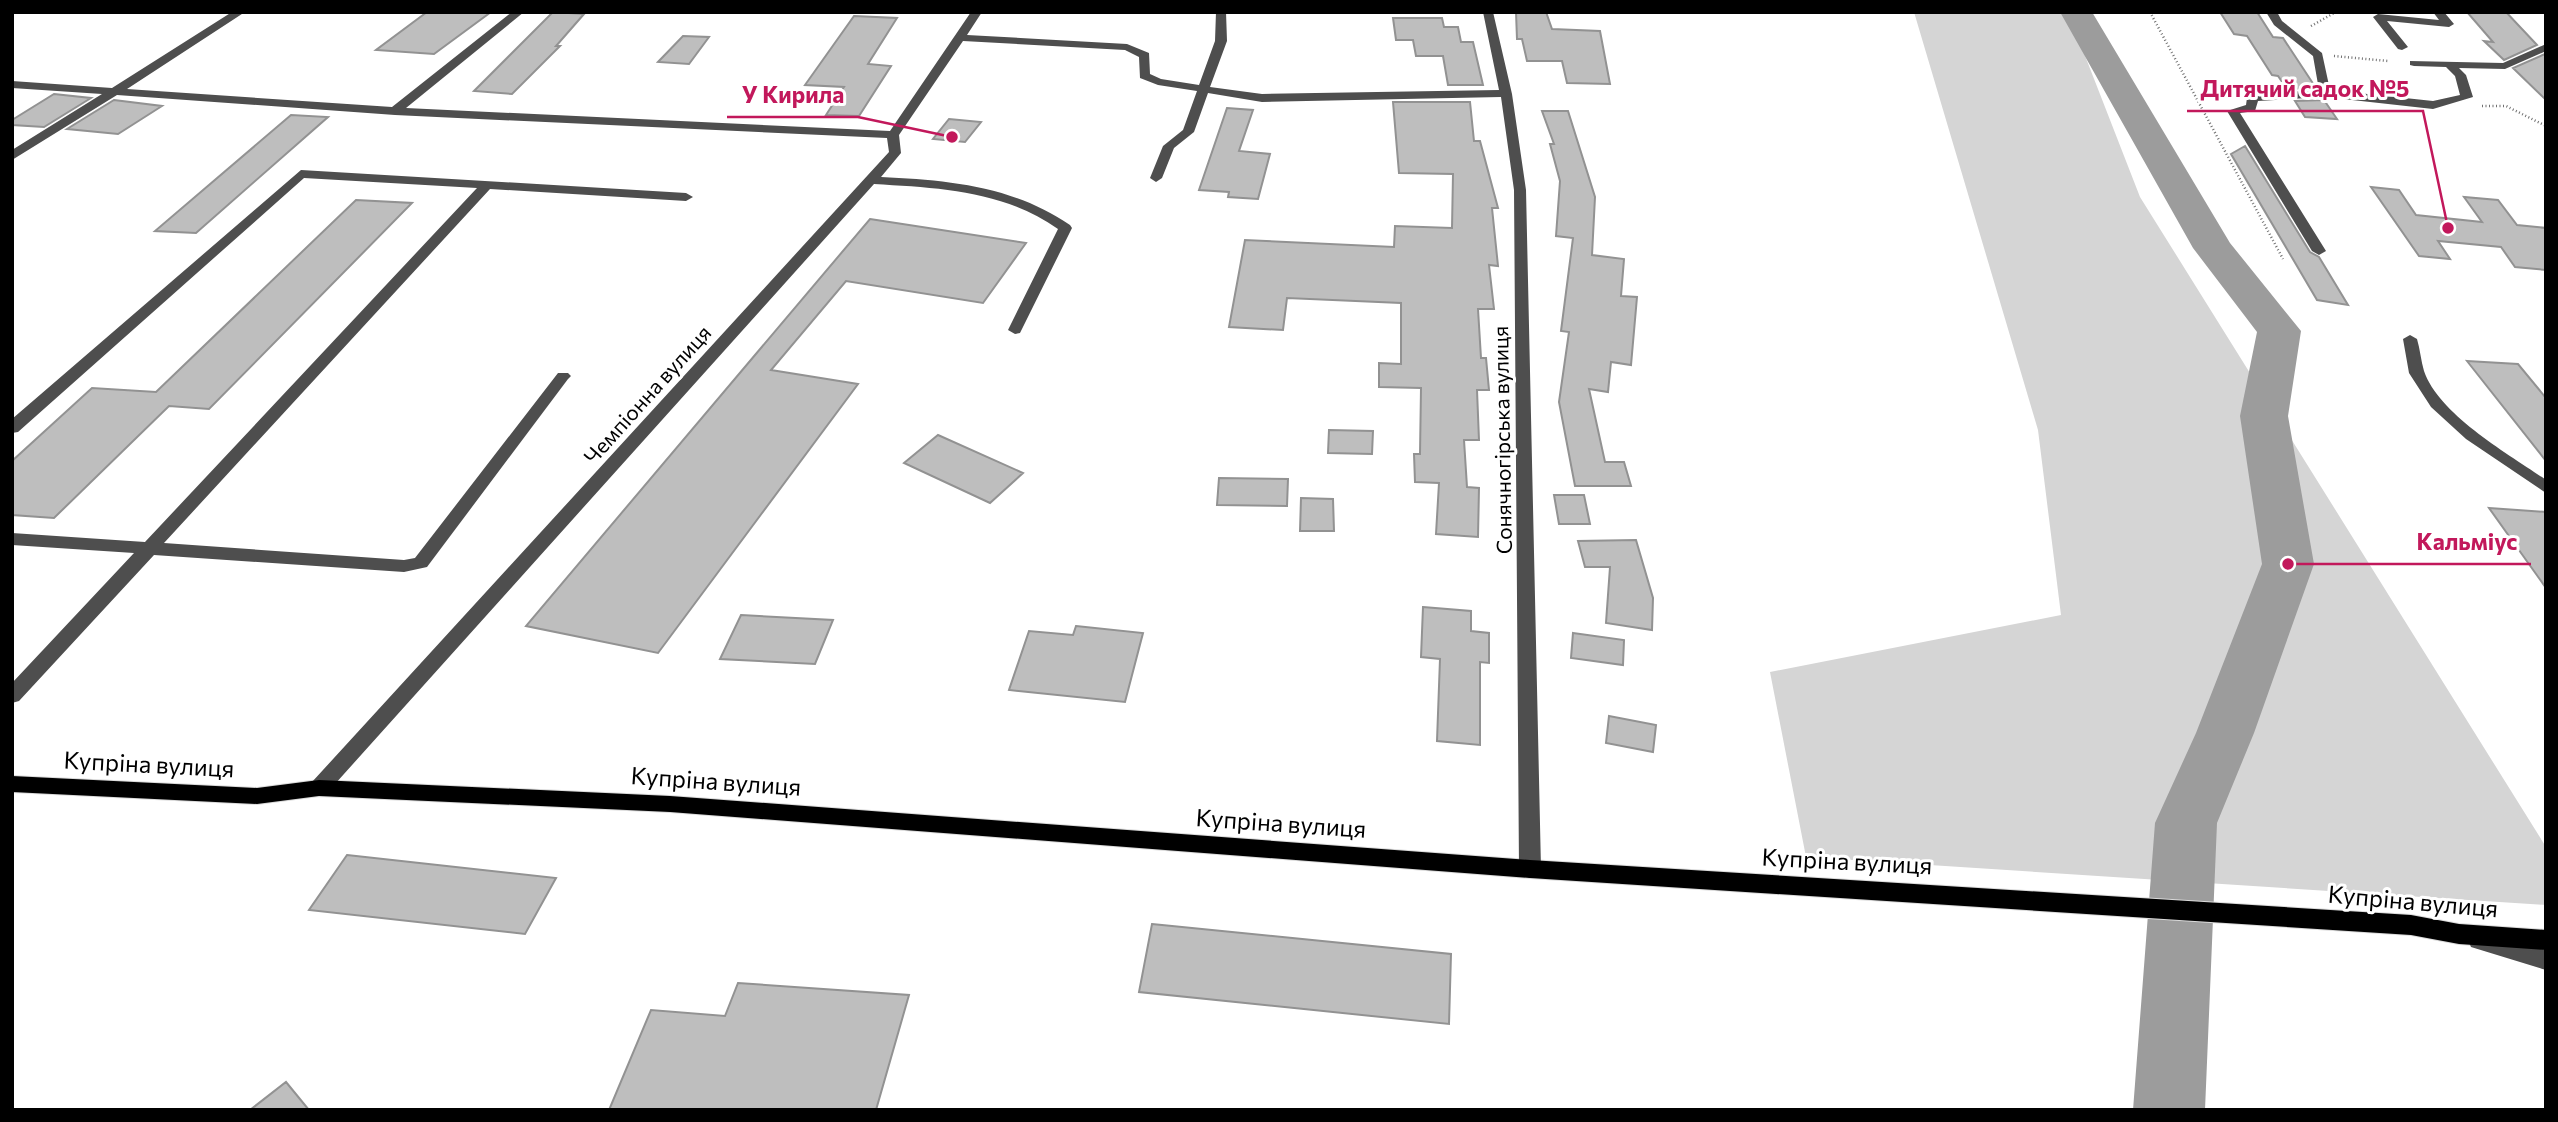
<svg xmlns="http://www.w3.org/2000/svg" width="2558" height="1122" viewBox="0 0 2558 1122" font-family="Commissioner,sans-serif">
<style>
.green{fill:#d5d5d5}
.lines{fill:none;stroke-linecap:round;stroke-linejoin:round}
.river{fill:#9c9c9c;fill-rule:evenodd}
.building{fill:#bebebe;stroke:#929292;stroke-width:2}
.major-casing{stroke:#dbdbdb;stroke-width:2}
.path{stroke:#707070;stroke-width:2.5;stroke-dasharray:1 2.5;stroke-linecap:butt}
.minor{fill:#4e4e4e;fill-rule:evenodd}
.major{fill:#000;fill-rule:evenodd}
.labels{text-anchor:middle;stroke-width:6;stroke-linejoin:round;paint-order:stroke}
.street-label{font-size:21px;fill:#000;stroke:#fff}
.near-street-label{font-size:24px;fill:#000;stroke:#fff}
.leader{fill:none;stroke:#c2185b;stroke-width:2.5}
.callout-dot{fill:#c2185b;stroke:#fff;stroke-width:2.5}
.callout-label{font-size:23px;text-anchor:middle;font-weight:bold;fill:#c2185b;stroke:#fff;stroke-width:6;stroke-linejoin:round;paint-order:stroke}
</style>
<rect width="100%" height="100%" fill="#fff"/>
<!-- green -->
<path class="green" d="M1914 12H2068L2140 197 2546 847V905L1806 857 1770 672 2061 615 2038 430Z"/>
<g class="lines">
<!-- river -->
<path class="river" d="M2060 12H2092L2230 243 2301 331 2288 416 2314 564 2254 733 2217 823 2205 1110H2133L2155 823 2196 733 2262 564 2240 416 2257 332 2193 248Z"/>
</g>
<!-- building -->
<path class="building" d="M427 12H491L434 54 376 50Z
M553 12 584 14 556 46H560L512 94 474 91Z
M1516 12H1546L1552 29 1600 31 1610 84 1567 83 1562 61H1527L1522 39H1517Z
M2220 12H2257L2273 37 2283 38 2316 88 2287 89 2278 76 2272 75 2247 36 2234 34Z
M2467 12H2506L2537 45 2504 60 2484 41 2493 42Z
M854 16 897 18 868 64 891 66 859 116 826 115 844 87 805 85Z
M1393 18H1442L1444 27H1458L1461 42H1473L1483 85H1448L1443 56H1416L1413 40H1396Z
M683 36 709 37 689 64 658 62Z
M2545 54 2546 55V100L2513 68Z
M54 94 91 98 44 127 12 125V120Z
M114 100 162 106 118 134 67 129Z
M2324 100 2337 119 2305 117 2295 101Z
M1393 102H1470L1474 141H1480L1498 208H1492L1498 266 1489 265 1494 309H1478L1481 358H1486L1489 390H1477L1479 440H1464L1467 487 1479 488 1478 537 1436 534 1439 483 1415 482 1414 454H1420L1421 388 1379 387V363L1401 364V303L1287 298 1283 330 1229 327 1245 240 1394 247 1395 226 1452 228 1453 174 1399 173Z
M1227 108 1253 110 1239 151 1270 154 1258 199 1228 197 1229 192 1199 190Z
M1542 111H1568L1595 197 1592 255 1624 259 1621 296 1637 297 1631 365 1611 362 1608 392 1589 389 1605 462H1624L1631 486H1575L1559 402 1569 332 1561 331 1573 238 1556 236 1560 181 1550 144H1554Z
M291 115 328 117 196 233 155 231Z
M949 119 981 122 965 142 933 139Z
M2245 146 2310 252 2319 257 2348 305 2317 300 2231 154Z
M2371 187 2399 190 2416 215 2482 222 2464 197 2498 200 2517 225 2546 228V270L2515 267 2501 247 2438 241 2450 259 2419 256Z
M356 200 412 203 209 409 169 406 54 518 12 515V461L92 388 156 392Z
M870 219 1026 243 983 303 846 281 771 370 858 384 658 653 526 626Z
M2467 361 2518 364 2546 398V461Z
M1329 430 1373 431 1372 454 1328 453Z
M938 435 1023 473 990 503 904 463Z
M1219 478 1288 479 1287 506 1217 505Z
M1554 495H1584L1590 524H1559Z
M1301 498 1333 499 1334 531H1300Z
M2489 508 2546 512V588Z
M1636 540 1653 598 1652 630 1606 623 1610 567H1585L1578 541Z
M1423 607 1471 611V631L1489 633V663L1480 662V745L1437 741 1440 659 1421 657Z
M741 615 833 620 815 664 720 659Z
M1076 626 1143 633 1125 702 1009 690 1029 631 1073 635Z
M1573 633 1624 640 1623 665 1571 658Z
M1609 716 1656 725 1653 752 1606 743Z
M347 855 556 878 525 934 309 910Z
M1152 924 1451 954 1449 1024 1139 992Z
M738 983 909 995 876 1110H609L651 1010 725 1016Z
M286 1082 309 1110H250Z"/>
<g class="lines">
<!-- major casing -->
<g class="major-casing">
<path id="major" d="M12 776 257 788 319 780 670 796 1530 860 2411 915 2459 924 2546 930V950L2459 944 2411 935 1530 878 670 812 319 796 257 804 12 792Z"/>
</g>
<!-- path -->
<path class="path" d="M2150 12 2283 259
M2311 26 2336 12
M2334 56 2388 61
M2482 106H2506L2546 126"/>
<!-- minor -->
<path class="minor" d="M232 12H245L127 89 392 107 512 12H524L406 108 890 131 971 12H982L967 35 1127 44 1149 53 1150 74 1161 79 1199 85 1215 41 1216 12H1226L1227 41 1210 87 1262 94 1499 90 1483 12H1493L1512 94 1526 190 1541 869 1538 875 1530 878 1522 875 1519 869 1514 190 1501 97 1262 102 1208 93 1194 132 1174 148 1162 178 1156 182 1150 178 1163 146 1183 130 1197 91 1158 85 1140 78 1139 57 1125 50 963 41 899 135 901 153 881 177C948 180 1013 186 1070 225L1072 228 1020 333 1015 334 1008 330 1058 229C1002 190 939 188 874 184L326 794 319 796 312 794 309 788 312 782 889 152 887 138 395 115 117 95 12 160V150L102 94 12 88V81L112 88Z
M2266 12H2277L2282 21 2322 53 2330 90 2433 101 2460 95 2455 76 2446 67 2414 66 2410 65V61L2503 63 2546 44V51L2505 69 2459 68 2466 75 2473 97 2433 109 2325 97 2258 101 2255 111 2240 113 2326 251 2319 255 2312 251 2227 111 2246 105 2247 98 2253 94 2319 90 2313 56 2274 25Z
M2433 12H2444L2454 24 2449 27 2387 21 2408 47 2402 50 2398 49 2373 17 2378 14 2439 20Z
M301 170 686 193 693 197 686 201 490 189 164 543 404 560 415 558 558 373H568L571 376 568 379 427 567 404 572 154 555 19 701 12 703V683L134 553 12 545V533L145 542 477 188 304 178 18 432 12 433V419Z
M2410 335 2417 339C2420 349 2421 361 2424 371 2439 415 2509 454 2546 480V493L2466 439 2431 407 2409 373 2403 339Z
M2479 930 2546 950V970L2471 947 2468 940 2471 933Z"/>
<!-- major -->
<use href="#major" class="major"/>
</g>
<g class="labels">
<!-- street labels -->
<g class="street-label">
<text transform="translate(648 395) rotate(-48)" y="7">Чемпіонна вулиця</text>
<text transform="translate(1503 440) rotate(-91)" y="7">Сонячногірська вулиця</text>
</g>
<!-- near-street labels -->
<g class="near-street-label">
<text transform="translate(149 765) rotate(3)" y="8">Купріна вулиця</text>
<text transform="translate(716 782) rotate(4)" y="8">Купріна вулиця</text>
<text transform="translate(1281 824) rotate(4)" y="8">Купріна вулиця</text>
<text transform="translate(1847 862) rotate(3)" y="8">Купріна вулиця</text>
<text transform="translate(2413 902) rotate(5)" y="8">Купріна вулиця</text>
</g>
</g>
<!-- callouts -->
<path class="leader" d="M2448 228L2423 111H2187M952 137L858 117H727M2288 564L2403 564H2531"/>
<g class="callout-dot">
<circle cx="2448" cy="228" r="7"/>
<circle cx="952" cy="137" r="7"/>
<circle cx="2288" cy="564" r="7"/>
</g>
<g class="callout-label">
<text x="2305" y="97">Дитячий садок №5</text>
<text x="793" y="103">У Кирила</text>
<text x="2467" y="550">Кальміус</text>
</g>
<!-- border -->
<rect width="2558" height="1122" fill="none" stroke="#000000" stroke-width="28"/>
</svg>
